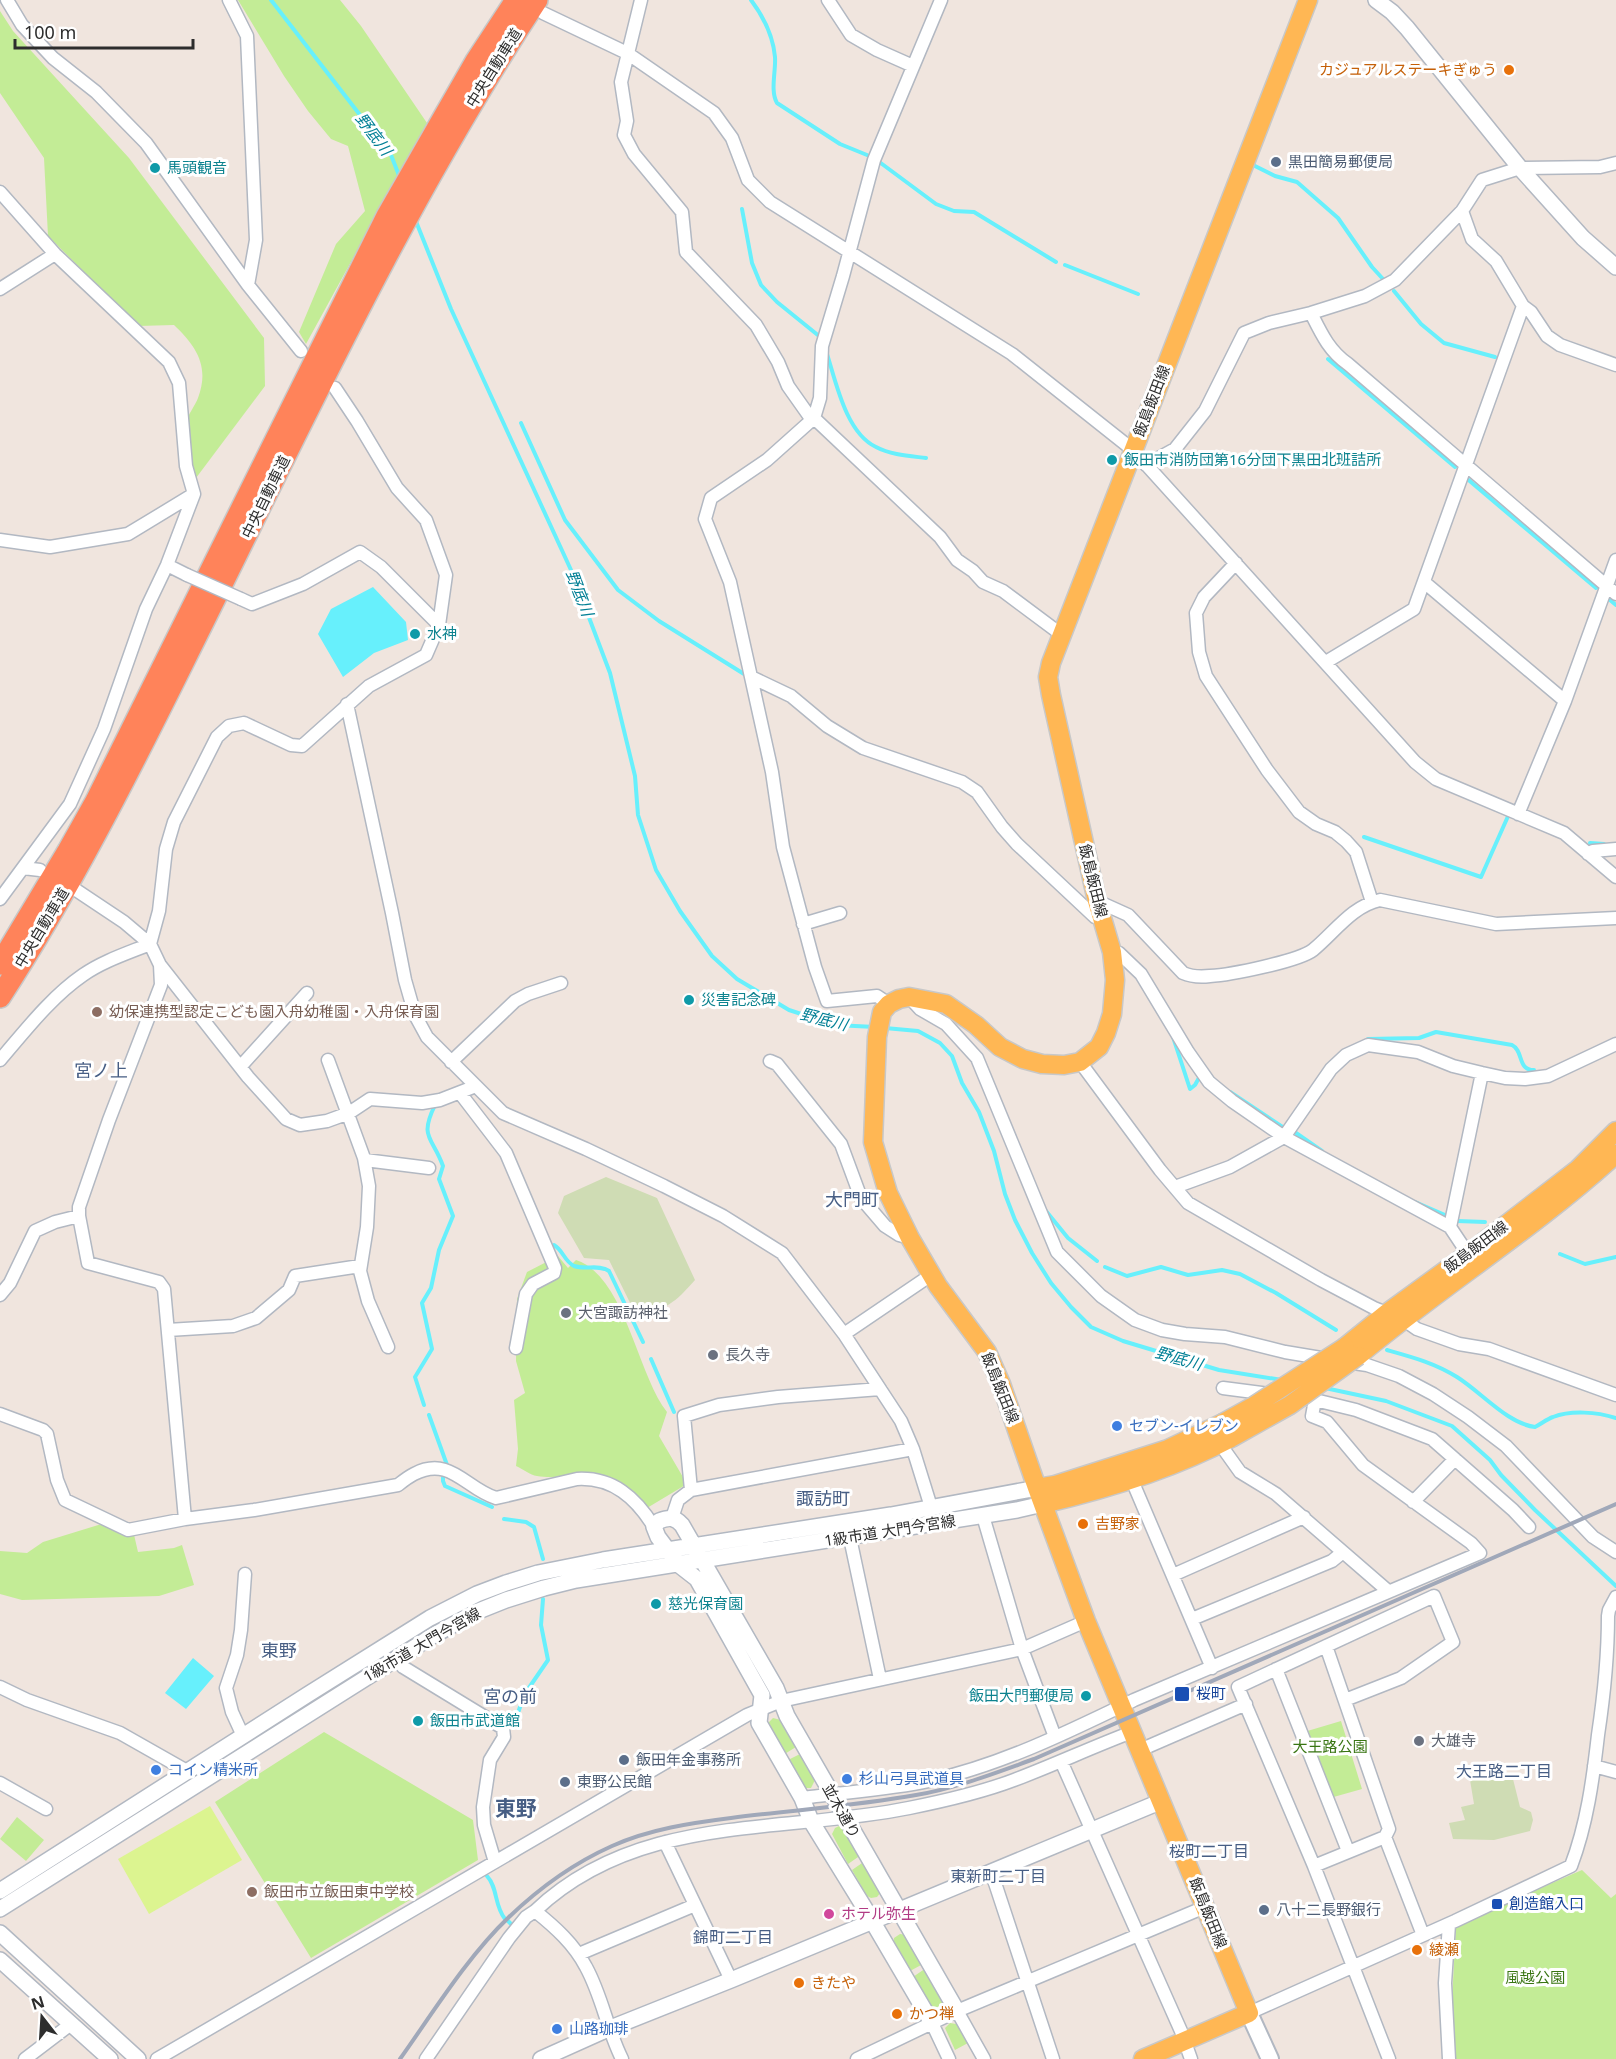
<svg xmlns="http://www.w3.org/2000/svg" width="1616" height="2059" viewBox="0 0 1616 2059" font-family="'Noto Sans','Noto Sans JP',sans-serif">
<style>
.green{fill:#c3ec96}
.cemetery{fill:#cfdcb4}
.pitch{fill:#dcf490}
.water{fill:#67f0fc}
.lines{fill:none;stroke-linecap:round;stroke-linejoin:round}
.stream{stroke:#67f0fc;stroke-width:4}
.minor-casing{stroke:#b2b8c2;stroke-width:15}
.tertiary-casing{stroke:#b2b8c2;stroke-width:18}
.secondary-casing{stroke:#b2b8c2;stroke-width:20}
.primary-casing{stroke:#c8c8c8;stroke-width:21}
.motorway-casing{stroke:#c8c8c8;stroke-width:24}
.minor{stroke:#fff;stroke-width:12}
.tertiary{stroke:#fff;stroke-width:15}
.secondary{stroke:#fff;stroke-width:16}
.primary{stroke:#ffb754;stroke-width:18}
.motorway{stroke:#ff835a;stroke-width:21}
.rail{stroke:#a0a8b9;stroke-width:4}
.minor-bridge-casing{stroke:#b2b8c2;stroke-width:15;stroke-linecap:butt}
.primary-bridge-casing{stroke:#c8c8c8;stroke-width:21;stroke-linecap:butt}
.minor-bridge{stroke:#fff;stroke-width:12}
.primary-bridge{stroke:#ffb754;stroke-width:18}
.food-dot{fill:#e8710a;stroke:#fff;stroke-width:2}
.service-dot{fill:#5c6f8a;stroke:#fff;stroke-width:2}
.culture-dot{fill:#0f9aa8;stroke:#fff;stroke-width:2}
.education-dot{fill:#8d6e63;stroke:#fff;stroke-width:2}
.worship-dot{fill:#6b7280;stroke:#fff;stroke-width:2}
.shop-dot{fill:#3f7fe0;stroke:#fff;stroke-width:2}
.transit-dot{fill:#1a4fb4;stroke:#fff;stroke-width:2}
.hotel-dot{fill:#d1479c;stroke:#fff;stroke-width:2}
.labels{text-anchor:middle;stroke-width:6;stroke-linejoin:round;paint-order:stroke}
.street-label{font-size:15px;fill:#2d2d2d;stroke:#fff}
.food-label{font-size:15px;fill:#c56008;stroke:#fff;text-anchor:start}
.service-label{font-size:15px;fill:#4e5e75;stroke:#fff;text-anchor:start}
.culture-label{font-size:15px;fill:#0d838f;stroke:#fff;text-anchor:start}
.education-label{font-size:15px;fill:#785e54;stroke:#fff;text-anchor:start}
.worship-label{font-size:15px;fill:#5b616d;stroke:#fff;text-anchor:start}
.shop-label{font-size:15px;fill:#366cbe;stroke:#fff;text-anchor:start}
.transit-label{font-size:15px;fill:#164399;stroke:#fff;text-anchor:start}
.park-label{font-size:15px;fill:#397513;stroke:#fff}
.hotel-label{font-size:15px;fill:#b23c85;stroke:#fff;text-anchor:start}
.water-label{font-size:16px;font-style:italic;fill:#038096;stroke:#fff}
.neighbourhood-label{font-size:16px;fill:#475e84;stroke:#fff}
.quarter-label{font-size:18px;fill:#475e84;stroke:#fff}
.district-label{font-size:21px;font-weight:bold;fill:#475e84;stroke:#fff}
</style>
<rect width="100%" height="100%" fill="#f0e5de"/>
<!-- green -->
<path class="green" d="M238 0H340L361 26 427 123 306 344 299 332 336 244 365 211 348 146 331 139 308 111 284 76Z
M0 11 13 31 129 158 264 338 265 386 196 478C193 466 183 434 186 423 188 414 195 406 198 398 210 366 196 346 174 325L138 326 48 236 44 158 0 93Z
M558 1256 568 1268 576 1260C625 1276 637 1374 667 1412L659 1436 687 1484 647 1508C638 1498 628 1487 616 1480 597 1470 560 1480 537 1476 530 1475 523 1469 516 1466L518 1449 514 1400 525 1393 516 1361 517 1299 527 1272Z
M108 1522 132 1526 138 1552 174 1548 182 1545 194 1585 159 1596 22 1600 0 1594V1551L27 1553 43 1542Z
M773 1718 781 1720 796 1747 783 1755 768 1723Z
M1341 1721 1362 1789 1330 1798 1304 1732Z
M324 1732 473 1820 478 1860 311 1958 215 1802Z
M800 1754 815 1780 811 1788H804L786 1761Z
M17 1817 44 1840 26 1861 0 1839Z
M839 1826H842L861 1855 848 1864 832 1834 835 1828Z
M865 1861 881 1892 877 1897 871 1898 867 1896 852 1870Z
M1582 1870 1611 1898 1616 1894V2059H1456L1452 2001 1456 1925Z
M900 1934 907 1935 923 1964 910 1971 894 1944V1938Z
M926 1968 944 2002 941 2008 934 2009 931 2007 913 1977Z
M950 2023 956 2024 968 2043 955 2050 945 2028Z"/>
<!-- cemetery -->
<path class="cemetery" d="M606 1177 657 1198 695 1280C674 1304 667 1308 637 1317L609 1260 584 1258 558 1213 564 1196Z
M1513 1779 1520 1807 1531 1812 1533 1820 1530 1831 1494 1840 1453 1839 1449 1823 1465 1820 1461 1807 1474 1804 1470 1780Z"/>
<!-- pitch -->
<path class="pitch" d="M210 1806 242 1860 149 1914 118 1859Z"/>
<!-- water -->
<path class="water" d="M373 587 406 622 408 640 374 653 343 677 318 634 331 609Z
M193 1658 214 1676 186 1709 165 1693Z"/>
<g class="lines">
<!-- stream -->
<path class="stream" d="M271 0 391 155 400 178
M751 0C763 16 773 36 775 57 776 71 770 91 777 103L840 144 867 155
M878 161 936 204 954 211 974 212 1056 262
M1251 164 1275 176 1297 182 1338 218 1372 267 1383 279
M742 209 752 263 761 285 777 302 819 336
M415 219 451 309 571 570 610 673 635 776 638 815 656 870 680 911 712 956 737 979 789 1010 835 1025 875 1027
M1065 265 1138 294
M1394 291 1421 324 1444 343 1495 357
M827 354C836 382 846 433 876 447 891 455 910 456 926 458
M1328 359 1455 467
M521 423 565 520 618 590 659 621 744 674
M1465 477 1596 588
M1610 600 1616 605
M1364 837 1481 877 1509 814
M1590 843 1604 844
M885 1028 918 1031 940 1043 952 1056 962 1083 979 1112 994 1151 1005 1194 1015 1220 1032 1253 1051 1283 1071 1307 1091 1327 1123 1341 1219 1370 1282 1380
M1173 1037 1190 1089 1195 1085 1200 1076
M1368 1039 1419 1038 1436 1032 1512 1045C1524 1051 1517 1070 1534 1070
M1230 1092 1284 1128
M1296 1133 1322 1151
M1415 1202 1445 1215
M1046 1211 1068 1238 1097 1261
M1457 1221 1485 1222
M554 1245C563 1250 564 1261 574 1266 586 1270 599 1264 609 1271L643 1342
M1560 1254 1585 1264 1616 1257
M1105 1267 1127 1276 1161 1267 1188 1275 1222 1270 1240 1274 1276 1293 1336 1330
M1387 1350C1412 1357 1435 1363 1457 1377 1481 1392 1508 1424 1535 1427 1541 1424 1547 1419 1553 1417 1571 1410 1597 1412 1616 1418
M651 1359 674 1412
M1325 1388 1386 1401 1452 1426 1490 1460 1501 1475 1535 1510 1616 1586
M424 1405 415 1377 432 1349 422 1303 431 1288 439 1250 453 1216 439 1179 443 1166C432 1136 419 1138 435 1105
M429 1415 447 1465
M443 1477V1481L445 1486 492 1507
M504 1519 526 1522 534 1527 543 1559
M517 1716 524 1695 548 1660 541 1625 543 1599
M487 1876C498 1888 494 1905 505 1919
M507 1920 511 1924"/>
<!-- minor casing -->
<g class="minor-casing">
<path id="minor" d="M7 0 22 25 53 58 96 92 146 143 248 285 301 351
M229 0 247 36 256 240 248 285
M641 0 621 82 627 121 624 135 634 154 682 212 686 252 756 325 778 362 788 386 812 420
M828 0 851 35 877 50 913 66
M543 13 627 53 714 113 732 138 748 180 770 202 1012 354 1133 450 1415 762 1436 779 1564 833 1616 877
M0 192 55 254 169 362 179 383 186 466 194 494 167 565 146 609 104 729 70 804 0 899
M1462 211 1472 239 1496 261 1523 306 1531 312 1547 336 1560 345 1616 365
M0 289 55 254
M1311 313C1321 333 1329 351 1348 364L1616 594
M814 418 940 537 957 560 973 571 983 582 1003 591 1062 635
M1146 465 1175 449 1205 411 1244 333 1269 323 1311 313 1365 296 1395 280 1462 211 1482 180 1520 168 1600 167 1616 163
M0 540 50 547 128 534 194 494
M1236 563 1204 597 1196 613 1199 652 1206 676 1267 770 1299 812 1316 824 1335 832 1346 841 1356 852 1372 902
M167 565 187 575
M1424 582 1565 701
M241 599 252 604 303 584 360 552 381 567 439 625
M1326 662 1414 609 1523 306
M751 677 791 696 827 726 863 748 962 782 977 792 1002 827 1017 844 1095 917 1103 920
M347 704 392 913 405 980 415 1015 427 1037 503 1113 586 1149 664 1186 723 1216 782 1253 844 1334 901 1421 913 1449 931 1507
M1518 814 1565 701 1616 560
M1588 854 1593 851 1616 849
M23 868 40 870
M76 890 124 922 150 944 160 965 248 1077 286 1119 300 1125 327 1121 349 1113 370 1099 422 1103 440 1100 476 1086
M1097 901 1128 915 1183 973C1192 977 1201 977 1210 976 1230 975 1299 961 1313 950 1334 933 1352 906 1380 900L1496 924 1616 918
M803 924 840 913
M150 944 159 911 166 849 174 822 217 737 229 726 244 723 291 745 302 746 369 686 426 655 439 625 446 575 426 520 397 488 357 421 335 388
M1112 952 1119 953 1141 974 1188 1052 1209 1082 1232 1101 1284 1137 1450 1227 1468 1254
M160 965 161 985 109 1120 79 1207V1216L88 1263 159 1282 164 1289 185 1519
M909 997 920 1009 946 1024 977 1058 1057 1252 1101 1296 1135 1320 1162 1330 1185 1334 1225 1337 1285 1352 1327 1359
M889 1004 877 996 827 1001 815 967 783 847 772 772 730 582 705 519 711 498 767 460 814 418 820 398 822 346 843 276 874 160 941 0
M0 1060C25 1031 51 997 83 975 103 961 128 953 150 944
M328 1060 364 1158 369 1186 367 1227 360 1271 368 1301 388 1347
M770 1061 777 1064 841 1144 861 1198 885 1226 899 1235 910 1238
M451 1062 515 1001 528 994 561 983
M1080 1062 1160 1170 1188 1203 1321 1280 1374 1308 1404 1320 1417 1329 1459 1344 1489 1349 1616 1395
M241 1066 307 993
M460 1093 506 1153 555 1268 554 1273 533 1284 526 1294 516 1348
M365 1160 429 1168
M1175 1187 1230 1167 1284 1137 1331 1069 1346 1055 1368 1045 1418 1052 1453 1066 1482 1073 1505 1078 1525 1079 1548 1076 1616 1044
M1450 1227 1482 1073
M0 1295 10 1283 35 1231 55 1222 79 1216
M168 1330 233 1326 256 1318 289 1290 295 1276 360 1266
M844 1334 931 1275
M1347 1362 1367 1365 1399 1376 1433 1394 1468 1417 1506 1446 1593 1537 1616 1552
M1315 1400 1356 1410 1432 1439 1513 1510 1529 1527
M0 1414 43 1430 47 1434 57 1480 65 1500 128 1530 185 1519 254 1510 398 1485C403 1481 408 1477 414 1474 450 1455 466 1489 496 1498L577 1479C613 1477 636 1498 654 1527
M1220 1444 1240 1472 1276 1494 1388 1591
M1131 1478 1212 1668
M691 1490 913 1449
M1413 1502 1455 1459
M983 1516 1022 1649 1055 1737
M672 1518 678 1500 691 1490 684 1416 719 1405 778 1397 880 1389
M850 1538 880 1679
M1173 1575 1304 1517
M1192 1619 1332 1561 1343 1552
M1326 1646 1389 1829 1385 1837 1423 1935
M396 1659 403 1667 503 1728 504 1737 490 1760 483 1807 484 1825 495 1862
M1276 1669 1348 1851
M0 1687 27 1700 120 1733 187 1771
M1345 1700 1401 1678 1453 1642 1434 1596 1238 1687 1314 1866 1389 2059
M243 1736 232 1712 226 1688 237 1655 241 1630 245 1574
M1140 1750 1246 1704
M1061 1761 1181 2031 1191 2059
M1594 1766 1616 1772
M0 1783 46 1809
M802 1798C845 1792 888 1790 929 1781 1001 1765 1068 1732 1134 1700L1480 1553 1471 1543 1363 1465 1327 1422 1312 1416 1315 1400 1223 1388
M665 1842 731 1980
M1314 1866 1385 1837
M990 1872 995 1883 1053 2059
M1449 1924 1445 1983 1449 2059
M579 1954 695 1905
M957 2011 984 2059
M1249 2013 1455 1921 1571 1866C1587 1824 1593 1779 1598 1735 1604 1695 1608 1657 1608 1616L1609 1610 1616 1597
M932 2023 949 2059
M25 2059 71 2024
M157 2059 747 1715 781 1701 1022 1649 1086 1621
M426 2059 509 1938 526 1917 535 1911
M622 2059C607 2029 602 1996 586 1967 574 1944 555 1927 535 1911 638 1813 781 1834 909 1808 944 1801 980 1793 1014 1780 1054 1765 1092 1747 1132 1732
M857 2059 957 2011 1205 1907"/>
</g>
<!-- tertiary casing -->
<g class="tertiary-casing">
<path id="tertiary" d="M1376 0 1392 12 1407 28 1520 168 1583 238 1616 267
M0 1891 307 1695 430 1618 477 1594 506 1583 538 1573 603 1560 891 1515 1037 1488
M0 1909 434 1635 476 1612 506 1600 544 1588 576 1580 1017 1510 1043 1504
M0 1933 138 2059
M0 1960 110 2059
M932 2023 864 1907 811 1821 802 1798 759 1723 762 1695 697 1579 679 1565 658 1537 654 1527 659 1521C669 1517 675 1517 682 1525L776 1688 787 1716 957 2011
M541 2059 608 2029 731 1980 1162 1801"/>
</g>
<!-- secondary casing -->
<g class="secondary-casing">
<path id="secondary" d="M1249 2013 1270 2059"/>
</g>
<!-- primary casing -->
<g class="primary-casing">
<path id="primary" d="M1345 1347 1387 1313 1468 1254 1578 1169 1616 1131
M1358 1356C1442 1286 1535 1228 1616 1154
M1037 1488 1055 1485 1168 1449 1223 1423
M1043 1504C1107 1489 1173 1469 1231 1438
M1143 2059 1249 2013 1086 1621 1037 1488 1001 1384 987 1352 938 1286 910 1238 888 1193 873 1142 877 1037 882 1012 889 1004 899 999 909 997 946 1004 976 1025 1000 1047 1023 1059 1042 1064 1064 1065 1080 1062 1099 1047 1106 1033 1112 1014 1115 980 1112 952 1097 901 1051 695 1048 677 1051 663 1308 0"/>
</g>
<!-- motorway casing -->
<g class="motorway-casing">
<path id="motorway" d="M0 964 68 851 96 801 387 216 476 61 516 0
M0 997C69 891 127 776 183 663 295 439 399 209 537 0"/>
</g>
<!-- minor -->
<use href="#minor" class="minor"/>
<!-- tertiary -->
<use href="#tertiary" class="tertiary"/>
<!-- secondary -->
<use href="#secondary" class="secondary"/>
<!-- primary -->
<use href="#primary" class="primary"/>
<!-- motorway -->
<use href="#motorway" class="motorway"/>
<!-- rail -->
<path class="rail" d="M400 2059C432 2014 468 1956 508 1918 538 1889 574 1863 612 1846 650 1829 691 1823 731 1818 793 1810 855 1806 916 1795 957 1788 995 1773 1034 1759L1616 1504"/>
<!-- minor-bridge casing -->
<g class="minor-bridge-casing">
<path id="minor-bridge" d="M187 575 241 599"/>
</g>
<!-- primary-bridge casing -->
<g class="primary-bridge-casing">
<path id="primary-bridge" d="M1223 1423 1252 1407 1345 1347
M1231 1438 1290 1405 1358 1356"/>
</g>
<!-- minor-bridge -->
<use href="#minor-bridge" class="minor-bridge"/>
<!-- primary-bridge -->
<use href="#primary-bridge" class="primary-bridge"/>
</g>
<!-- markers -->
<g class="food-dot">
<circle cx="1509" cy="70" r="6"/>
<circle cx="1083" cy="1524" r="6"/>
<circle cx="1417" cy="1950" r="6"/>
<circle cx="799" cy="1983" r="6"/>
<circle cx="897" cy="2014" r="6"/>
</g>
<g class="service-dot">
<circle cx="1276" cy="162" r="6"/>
<circle cx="624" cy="1760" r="6"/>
<circle cx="565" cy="1782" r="6"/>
<circle cx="1264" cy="1910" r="6"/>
</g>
<g class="culture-dot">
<circle cx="155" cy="168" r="6"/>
<circle cx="1112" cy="460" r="6"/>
<circle cx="415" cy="634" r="6"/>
<circle cx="689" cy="1000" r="6"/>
<circle cx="656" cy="1604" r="6"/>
<circle cx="1086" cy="1696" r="6"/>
<circle cx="418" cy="1721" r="6"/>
</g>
<g class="education-dot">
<circle cx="97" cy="1012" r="6"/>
<circle cx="252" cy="1892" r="6"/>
</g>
<g class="worship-dot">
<circle cx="566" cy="1313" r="6"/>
<circle cx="713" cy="1355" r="6"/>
<circle cx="1419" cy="1741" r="6"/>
</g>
<g class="shop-dot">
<circle cx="1117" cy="1426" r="6"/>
<circle cx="156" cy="1770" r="6"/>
<circle cx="847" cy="1779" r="6"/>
<circle cx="557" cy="2029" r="6"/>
</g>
<g class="transit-dot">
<rect x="1174" y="1686" width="16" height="16" rx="3"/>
<rect x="1491" y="1898" width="12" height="12" rx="3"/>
</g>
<circle class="hotel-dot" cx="829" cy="1914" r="6"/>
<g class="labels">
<!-- street labels -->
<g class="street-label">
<text transform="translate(494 68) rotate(-58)" y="5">中央自動車道</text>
<text transform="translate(1152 401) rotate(-69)" y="5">飯島飯田線</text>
<text transform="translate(266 497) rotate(-64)" y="5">中央自動車道</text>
<text transform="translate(1093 881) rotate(76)" y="5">飯島飯田線</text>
<text transform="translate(42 928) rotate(-59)" y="5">中央自動車道</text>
<text transform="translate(1476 1247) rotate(-37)" y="5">飯島飯田線</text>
<text transform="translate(1000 1388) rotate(68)" y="5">飯島飯田線</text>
<text transform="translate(890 1531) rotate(-9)" y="5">1級市道 大門今宮線</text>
<text transform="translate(422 1645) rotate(-30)" y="5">1級市道 大門今宮線</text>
<text transform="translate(841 1811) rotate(61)" y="5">並木通り</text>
<text transform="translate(1208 1913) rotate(68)" y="5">飯島飯田線</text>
</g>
<!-- food labels -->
<g class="food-label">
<text x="1497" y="75" text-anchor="end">カジュアルステーキぎゅう</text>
<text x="1095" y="1529">吉野家</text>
<text x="1429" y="1955">綾瀬</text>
<text x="811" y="1988">きたや</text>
<text x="909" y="2019">かつ禅</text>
</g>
<!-- service labels -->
<g class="service-label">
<text x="1288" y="167">黒田簡易郵便局</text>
<text x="636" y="1765">飯田年金事務所</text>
<text x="577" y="1787">東野公民館</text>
<text x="1276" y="1915">八十二長野銀行</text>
</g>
<!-- culture labels -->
<g class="culture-label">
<text x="167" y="173">馬頭観音</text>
<text x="1124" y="465">飯田市消防団第16分団下黒田北班詰所</text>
<text x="427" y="639">水神</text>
<text x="701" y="1005">災害記念碑</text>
<text x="668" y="1609">慈光保育園</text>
<text x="1074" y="1701" text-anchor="end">飯田大門郵便局</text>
<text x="430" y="1726">飯田市武道館</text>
</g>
<!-- education labels -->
<g class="education-label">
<text x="109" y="1017">幼保連携型認定こども園入舟幼稚園・入舟保育園</text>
<text x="264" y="1897">飯田市立飯田東中学校</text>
</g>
<!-- worship labels -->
<g class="worship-label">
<text x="578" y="1318">大宮諏訪神社</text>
<text x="725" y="1360">長久寺</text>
<text x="1431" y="1746">大雄寺</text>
</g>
<!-- shop labels -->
<g class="shop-label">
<text x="1129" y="1431">セブン-イレブン</text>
<text x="168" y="1775">コイン精米所</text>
<text x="859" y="1784">杉山弓具武道具</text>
<text x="569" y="2034">山路珈琲</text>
</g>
<!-- transit labels -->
<g class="transit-label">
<text x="1196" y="1699">桜町</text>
<text x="1509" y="1909">創造館入口</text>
</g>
<!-- park labels -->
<g class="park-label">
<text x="1330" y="1752">大王路公園</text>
<text x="1535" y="1983">風越公園</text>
</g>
<!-- hotel labels -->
<g class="hotel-label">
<text x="841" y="1919">ホテル弥生</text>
</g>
<!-- water labels -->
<g class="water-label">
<text transform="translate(374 134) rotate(53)" y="6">野底川</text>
<text transform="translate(580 593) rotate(69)" y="6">野底川</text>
<text transform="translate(824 1019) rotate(14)" y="6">野底川</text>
<text transform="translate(1179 1358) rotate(16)" y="6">野底川</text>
</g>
<!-- neighbourhood labels -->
<g class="neighbourhood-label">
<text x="1504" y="1777">大王路二丁目</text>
<text x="1209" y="1857">桜町二丁目</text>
<text x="998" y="1882">東新町二丁目</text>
<text x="733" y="1943">錦町二丁目</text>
</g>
<!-- quarter labels -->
<g class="quarter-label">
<text x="101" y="1077">宮ノ上</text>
<text x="852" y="1206">大門町</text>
<text x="823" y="1505">諏訪町</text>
<text x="279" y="1657">東野</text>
<text x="510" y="1703">宮の前</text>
</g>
<!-- district labels -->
<g class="district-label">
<text x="516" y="1816">東野</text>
</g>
</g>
<!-- north arrow -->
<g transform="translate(42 2017) rotate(343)" stroke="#ffffff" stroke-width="4.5" paint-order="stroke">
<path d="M0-4.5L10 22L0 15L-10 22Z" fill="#2d2d2d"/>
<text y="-9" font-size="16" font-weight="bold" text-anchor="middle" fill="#2d2d2d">N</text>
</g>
<!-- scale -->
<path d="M15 39v9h178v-9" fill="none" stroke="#2d2d2d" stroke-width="3"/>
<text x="24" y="39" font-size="18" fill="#2d2d2d" stroke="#ffffff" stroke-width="4.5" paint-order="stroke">100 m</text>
</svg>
